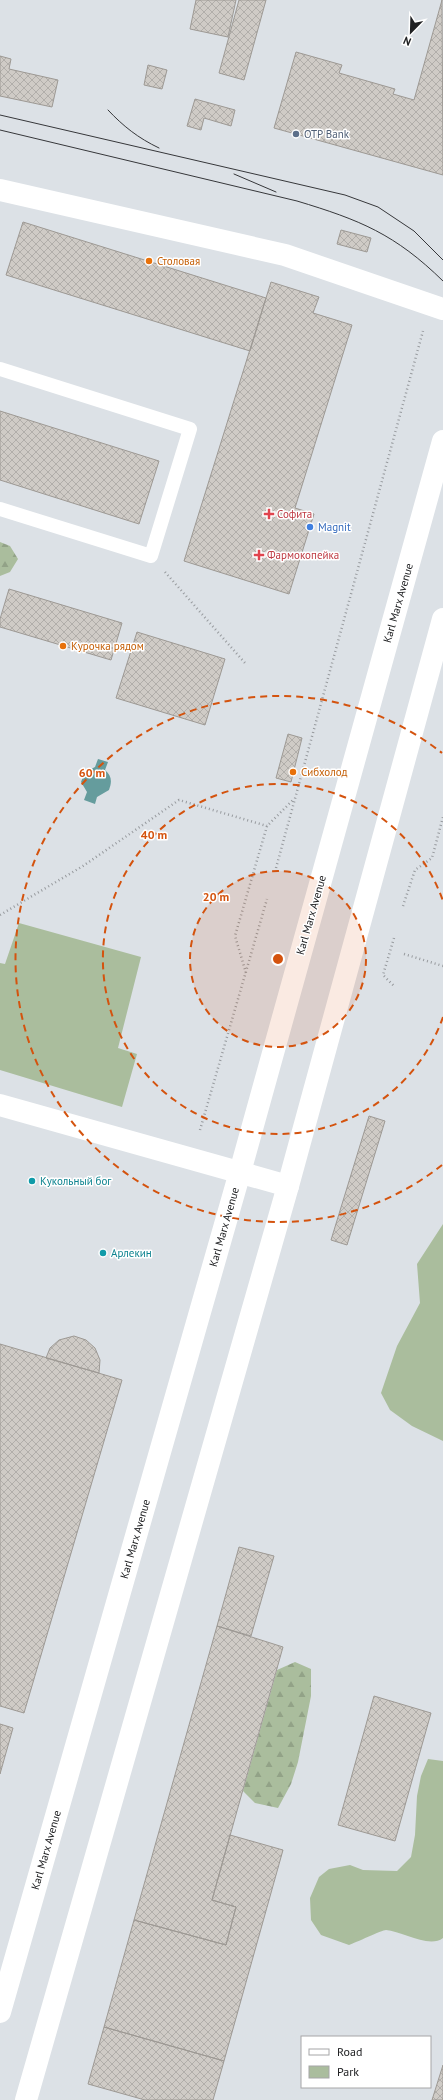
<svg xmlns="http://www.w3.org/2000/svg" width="443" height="2100" viewBox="0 0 443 2100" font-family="'PT Sans',sans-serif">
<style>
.green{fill:#aabd9d}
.forest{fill:url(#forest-firs)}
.water{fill:#659c9d}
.building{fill:url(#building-cross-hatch);stroke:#9d9994}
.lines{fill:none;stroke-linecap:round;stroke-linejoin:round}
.path{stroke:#979a9e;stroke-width:2.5;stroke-dasharray:1 3;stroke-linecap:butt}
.lane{stroke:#fff;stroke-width:14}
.street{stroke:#fff;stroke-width:22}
.primary{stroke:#fff;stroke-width:22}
.tram{stroke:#36373a;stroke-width:1}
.ring{fill:none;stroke:#d4530e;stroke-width:2;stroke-dasharray:7 5}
.service-dot{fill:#5c6f8a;stroke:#fff;stroke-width:1.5}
.food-dot{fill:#e8710a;stroke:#fff;stroke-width:1.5}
.health-dot{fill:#e0444e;stroke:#fff;stroke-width:1.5}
.shop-dot{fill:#3f7fe0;stroke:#fff;stroke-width:1.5}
.culture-dot{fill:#0f9aa8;stroke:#fff;stroke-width:1.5}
.labels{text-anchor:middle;stroke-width:3;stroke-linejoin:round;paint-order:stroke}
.service-label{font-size:11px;fill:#4e5e75;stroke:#fff;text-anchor:start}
.food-label{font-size:11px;fill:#c56008;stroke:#fff;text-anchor:start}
.health-label{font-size:11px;fill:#be3a42;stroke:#fff;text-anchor:start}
.shop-label{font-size:11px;fill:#366cbe;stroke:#fff;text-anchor:start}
.street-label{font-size:11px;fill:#202123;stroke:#fff}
.culture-label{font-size:11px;fill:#0d838f;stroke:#fff;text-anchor:start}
.centre{fill:#d4530e;stroke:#fff;stroke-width:2}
.ring-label{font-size:12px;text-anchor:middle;font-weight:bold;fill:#d4530e;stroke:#fff;stroke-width:3;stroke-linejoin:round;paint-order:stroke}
</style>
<defs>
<pattern id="forest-firs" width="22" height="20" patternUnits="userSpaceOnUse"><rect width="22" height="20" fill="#aabd9d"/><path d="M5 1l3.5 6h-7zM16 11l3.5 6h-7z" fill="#92a287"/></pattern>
<pattern id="building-cross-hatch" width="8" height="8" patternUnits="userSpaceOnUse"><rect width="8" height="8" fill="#cfcbc6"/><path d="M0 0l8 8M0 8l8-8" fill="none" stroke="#b1aeaa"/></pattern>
</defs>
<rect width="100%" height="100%" fill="#dce1e6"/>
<!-- green -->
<path class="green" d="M19 923 141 957 118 1048 137 1054 122 1107 0 1070V963L5 964Z
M443 1224V1441L412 1426 390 1410 381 1393 397 1346 420 1303 417 1264Z
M428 1759 443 1761V1938C429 1949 402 1931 386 1930 382 1930 355 1943 349 1945L321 1935 311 1920 310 1898 319 1877 329 1869 350 1865 363 1870 397 1871 411 1857 415 1835 417 1796 421 1776Z"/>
<!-- forest -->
<path class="forest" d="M0 542 10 546 18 559 10 572 0 576Z
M295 1662 311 1669V1696L298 1762 291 1784 278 1808 255 1803 243 1791 277 1670Z"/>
<!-- water -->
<path class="water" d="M98 759 108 762 105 770C112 776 112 782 109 790L97 797 95 804 84 800 87 792 81 782 85 772 95 767Z"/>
<!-- building -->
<path class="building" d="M196 0H236L228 37 190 29Z
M239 0H266L244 80 219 73Z
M442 0 443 175 274 128 296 52 342 65 339 73 395 89 393 94 414 100Z
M0 56 11 59 9 69 58 80 52 107 0 96Z
M148 65 167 70 162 89 144 85Z
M195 99 235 110 231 126 204 118 201 130 187 126Z
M23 222 266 298 250 351 6 275Z
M341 230 371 238 367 252 337 244Z
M271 282 319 297 313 313 352 325 295 508 314 514 289 594 184 561Z
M0 411 159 461 139 524 0 480Z
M9 589 122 623 111 660 0 627V619Z
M137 632 225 659 205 725 116 698Z
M288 734 302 738 291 782 276 778Z
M369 1116 385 1121 347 1245 331 1240Z
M74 1336 86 1340 95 1348 100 1360 99 1373 46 1358 50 1348 59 1340Z
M0 1344 122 1380 24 1713 0 1706Z
M239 1547 274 1556 251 1636 217 1626Z
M217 1626 283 1647 212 1900 236 1907 226 1945 134 1920Z
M374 1696 431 1713 395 1841 338 1825Z
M0 1724 13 1728 0 1774Z
M230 1835 283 1850 224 2061 104 2027 134 1920 226 1945 236 1907 212 1900Z
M104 2027 224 2061 213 2100H145L88 2084Z
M443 2065V2100H432Z"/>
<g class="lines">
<!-- path -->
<path class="path" d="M165 572 245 663
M276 868 423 331
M403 906 415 870 432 858 443 817
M0 915 83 866 179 800 267 826
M394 938 383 975 394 986
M404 954 443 966
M246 973 235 936 267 826 294 799
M200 1130 267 899"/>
<!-- lane -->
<path class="lane" d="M0 369 190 429 151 556 0 509"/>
<!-- street -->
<path class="street" d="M0 190 285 255 443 309
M0 1105 288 1186"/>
<!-- primary -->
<path class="primary" d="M0 2012 240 1172 443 441
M26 2100 288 1186 443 619"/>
<!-- tram -->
<path class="tram" d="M108 110C123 126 138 138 159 148
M0 115 345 195 378 207 414 231 443 260
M0 130 297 201C360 220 395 234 443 281
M234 174 276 192"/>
</g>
<!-- distance rings -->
<circle cx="278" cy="959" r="88" fill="#d4530e" fill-opacity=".12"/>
<g class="ring">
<circle cx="278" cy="959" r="88"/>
<path d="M443 1017A175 175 0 1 1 443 901"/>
<path d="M442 1165A263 263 0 1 1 442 753"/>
</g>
<!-- markers -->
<circle class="service-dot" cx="296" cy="134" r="4"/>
<g class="food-dot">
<circle cx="149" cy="261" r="4"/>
<circle cx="63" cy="646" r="4"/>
<circle cx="293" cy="772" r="4"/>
</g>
<g class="health-dot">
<path d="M267 508h4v4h4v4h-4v4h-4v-4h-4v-4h4z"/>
<path d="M257 549h4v4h4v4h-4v4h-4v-4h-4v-4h4z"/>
</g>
<circle class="shop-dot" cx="310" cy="527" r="4"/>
<g class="culture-dot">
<circle cx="32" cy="1181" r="4"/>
<circle cx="103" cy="1253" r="4"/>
</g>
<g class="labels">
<!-- service labels -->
<g class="service-label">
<text x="304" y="138">OTP Bank</text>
</g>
<!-- food labels -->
<g class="food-label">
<text x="157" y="265">Столовая</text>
<text x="71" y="650">Курочка рядом</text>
<text x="301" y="776">Сибхолод</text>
</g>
<!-- health labels -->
<g class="health-label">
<text x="277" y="518">Софита</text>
<text x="267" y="559">Фармокопейка</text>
</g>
<!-- shop labels -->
<g class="shop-label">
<text x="318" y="531">Magnit</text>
</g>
<!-- street labels -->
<g class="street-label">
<text transform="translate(398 603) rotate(-74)" y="4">Karl Marx Avenue</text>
<text transform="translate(311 915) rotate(-74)" y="4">Karl Marx Avenue</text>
<text transform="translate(224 1227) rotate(-74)" y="4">Karl Marx Avenue</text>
<text transform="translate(135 1539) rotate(-74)" y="4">Karl Marx Avenue</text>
<text transform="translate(46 1850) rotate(-74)" y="4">Karl Marx Avenue</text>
</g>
<!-- culture labels -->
<g class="culture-label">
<text x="40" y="1185">Кукольный бог</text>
<text x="111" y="1257">Арлекин</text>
</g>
</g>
<circle cx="278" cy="959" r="6" class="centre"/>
<g class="ring-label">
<text x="92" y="777">60 m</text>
<text x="154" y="839">40 m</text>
<text x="216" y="901">20 m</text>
</g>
<!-- legend -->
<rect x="301" y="2036" width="130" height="52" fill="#ffffff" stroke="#a6a6a7"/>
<rect x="309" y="2049" width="20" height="6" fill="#ffffff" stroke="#a6a6a7"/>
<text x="337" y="2056" font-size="12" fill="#202123">Road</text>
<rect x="309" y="2066" width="20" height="12" fill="#aabd9d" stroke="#a6a6a7"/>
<text x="337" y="2076" font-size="12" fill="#202123">Park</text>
<!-- north arrow -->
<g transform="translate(411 32) rotate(203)" stroke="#ffffff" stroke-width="3" paint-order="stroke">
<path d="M0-3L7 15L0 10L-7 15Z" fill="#202123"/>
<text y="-6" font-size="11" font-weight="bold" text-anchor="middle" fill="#202123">N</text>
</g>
</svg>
